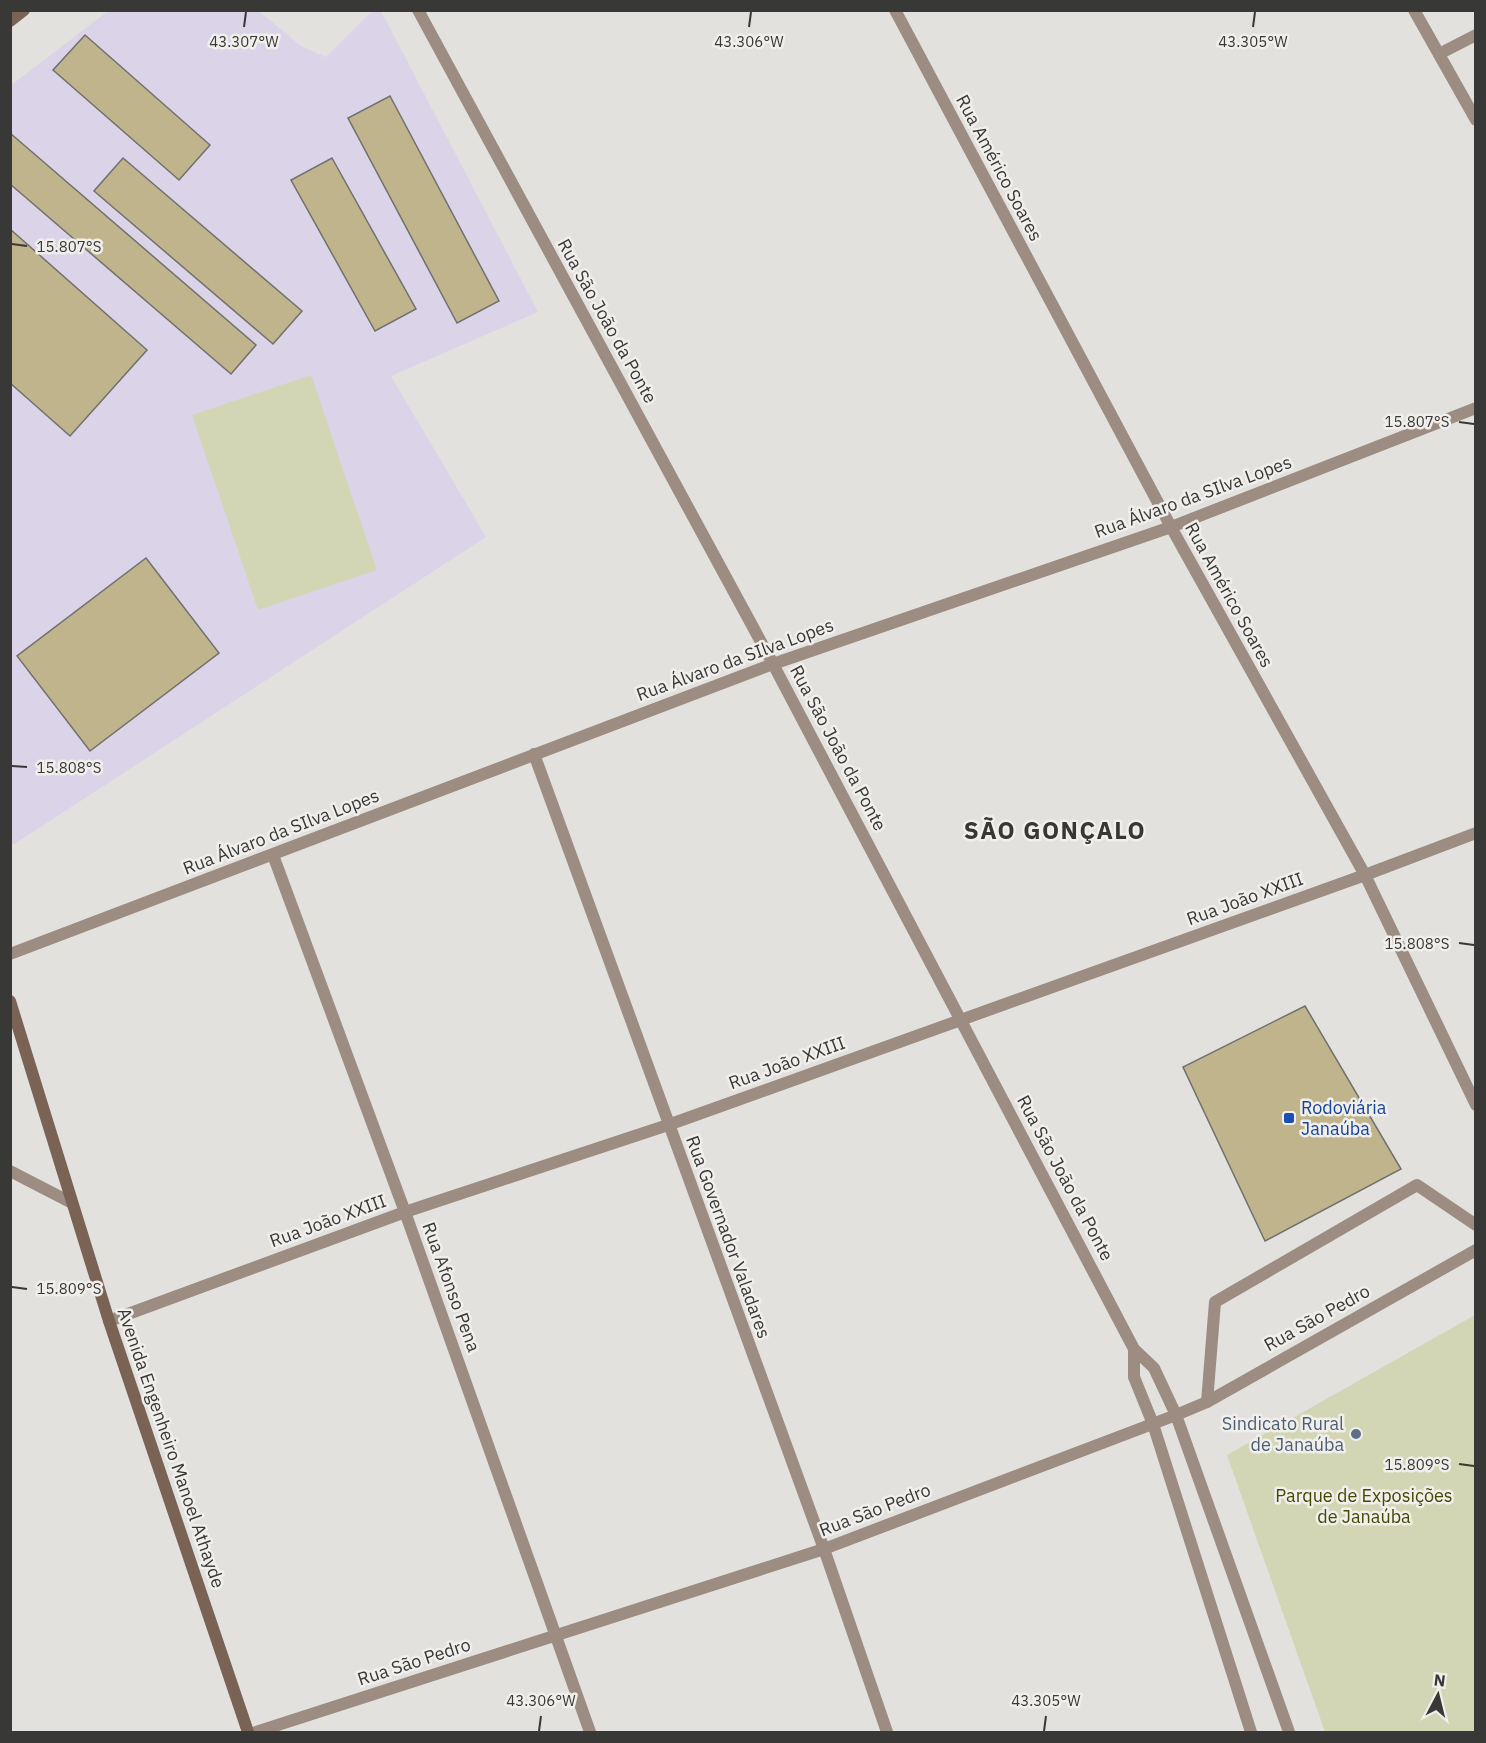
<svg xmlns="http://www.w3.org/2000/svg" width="1486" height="1743" viewBox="0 0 1486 1743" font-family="'IBM Plex Sans',sans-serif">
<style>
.education{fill:#dbd4e9}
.green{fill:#d2d6b4}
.building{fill:#c0b48c;stroke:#70706d;stroke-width:1.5}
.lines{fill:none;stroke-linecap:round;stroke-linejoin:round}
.lane{stroke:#9c8c81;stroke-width:12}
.street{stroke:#9c8c81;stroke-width:12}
.secondary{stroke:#7a6354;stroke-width:12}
.ticks{fill:none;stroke:#383837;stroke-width:2}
.transit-dot{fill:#1a4fb4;stroke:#f0efeb;stroke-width:2}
.service-dot{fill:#5c6f8a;stroke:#f0efeb;stroke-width:2}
.labels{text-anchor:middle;stroke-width:5;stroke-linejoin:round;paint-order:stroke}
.street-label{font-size:18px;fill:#383837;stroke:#f0efeb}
.transit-label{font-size:18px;fill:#164399;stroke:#f0efeb;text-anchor:start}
.service-label{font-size:18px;fill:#4e5e75;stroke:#f0efeb;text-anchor:end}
.park-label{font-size:18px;fill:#454801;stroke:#f0efeb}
.district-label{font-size:24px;font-weight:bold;letter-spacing:1.5px;fill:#383734;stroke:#f0efeb}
.ticks-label{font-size:15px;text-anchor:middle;fill:#383837;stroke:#f0efeb;stroke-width:5;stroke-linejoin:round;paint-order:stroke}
</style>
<rect width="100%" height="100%" fill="#e2e1de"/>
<!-- education -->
<path class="education" d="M108 11H259L301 46 326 57 372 11H381L538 312 391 376 486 537 13 845 10 838V86Z"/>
<!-- green -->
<path class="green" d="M311 375 377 570 258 610 192 415Z
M1475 1315V1732H1325L1227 1455Z"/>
<!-- building -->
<path class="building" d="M85 35 210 145 179 180 53 70Z
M390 96 499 301 457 323 348 118Z
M10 133 256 345 231 374 10 184Z
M123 158 302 311 273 344 94 191Z
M332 158 416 309 375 331 291 180Z
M10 229 147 350 70 436 10 383Z
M146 558 219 653 90 751 17 656Z
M1305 1006 1401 1169 1265 1241 1183 1067Z"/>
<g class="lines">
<!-- lane -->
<path class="lane" d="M1439 54 1476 35
M1207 1402 1215 1302 1417 1185 1476 1225"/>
<!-- street -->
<path class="street" d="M418 10 773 664 1134 1349 1154 1368 1176 1415 1289 1732
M895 10 1171 527 1365 875 1476 1105
M1414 10 1476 120
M534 754 824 1549 887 1732
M273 855 405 1212 590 1732
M10 954 773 664 1171 527 1476 408
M10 1171 72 1203
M109 1321 405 1212 668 1125 1365 875 1476 833
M1134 1349V1377L1153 1424 1251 1732
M256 1732 824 1549 1176 1415 1207 1402 1476 1250"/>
<!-- secondary -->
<path class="secondary" d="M10 21 24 10
M10 1001 109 1321 248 1732"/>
</g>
<!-- ticks -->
<path class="ticks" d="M244 27 246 12M749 27 751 12M1253 27 1255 12M12 244 27 246M1459 422 1474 424M12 766 27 767M1459 943 1474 945M12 1287 27 1289M1459 1464 1474 1466M539 1731 541 1716M1044 1731 1046 1716"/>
<!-- markers -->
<rect class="transit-dot" x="1283" y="1112" width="12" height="12" rx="3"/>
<circle class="service-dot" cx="1356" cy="1434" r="6"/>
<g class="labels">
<!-- street labels -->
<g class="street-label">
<text transform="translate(999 168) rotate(62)" y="6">Rua Américo Soares</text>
<text transform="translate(607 321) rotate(61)" y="6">Rua São João da Ponte</text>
<text transform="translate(1193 497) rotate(-20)" y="6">Rua Álvaro da SIlva Lopes</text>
<text transform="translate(1229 595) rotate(61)" y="6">Rua Américo Soares</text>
<text transform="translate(735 660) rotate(-20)" y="6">Rua Álvaro da SIlva Lopes</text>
<text transform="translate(838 748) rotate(62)" y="6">Rua São João da Ponte</text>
<text transform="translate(281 832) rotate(-21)" y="6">Rua Álvaro da SIlva Lopes</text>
<text transform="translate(1245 899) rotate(-20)" y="6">Rua João XXIII</text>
<text transform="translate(787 1063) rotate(-20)" y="6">Rua João XXIII</text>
<text transform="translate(1065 1178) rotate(62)" y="6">Rua São João da Ponte</text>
<text transform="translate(328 1221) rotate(-20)" y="6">Rua João XXIII</text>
<text transform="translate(728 1237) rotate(70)" y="6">Rua Governador Valadares</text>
<text transform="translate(451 1287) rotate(70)" y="6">Rua Afonso Pena</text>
<text transform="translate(1317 1318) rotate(-29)" y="6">Rua São Pedro</text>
<text transform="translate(171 1448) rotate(71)" y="6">Avenida Engenheiro Manoel Athayde</text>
<text transform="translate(875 1510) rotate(-21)" y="6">Rua São Pedro</text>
<text transform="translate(414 1662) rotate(-18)" y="6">Rua São Pedro</text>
</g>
<!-- transit labels -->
<g class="transit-label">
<text x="1301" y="1114">Rodoviária<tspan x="1301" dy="21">Janaúba</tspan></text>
</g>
<!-- service labels -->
<g class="service-label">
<text x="1344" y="1430">Sindicato Rural<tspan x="1344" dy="21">de Janaúba</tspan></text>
</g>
<!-- park labels -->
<g class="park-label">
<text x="1364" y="1502">Parque de Exposições<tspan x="1364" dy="21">de Janaúba</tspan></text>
</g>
<!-- district labels -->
<g class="district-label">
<text x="1055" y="839">SÃO GONÇALO</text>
</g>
</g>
<g class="ticks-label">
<text x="244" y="47">43.307°W</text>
<text x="749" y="47">43.306°W</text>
<text x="1253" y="47">43.305°W</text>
<text x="69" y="252">15.807°S</text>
<text x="1417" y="427">15.807°S</text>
<text x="69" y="773">15.808°S</text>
<text x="1417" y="949">15.808°S</text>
<text x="69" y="1294">15.809°S</text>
<text x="1417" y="1470">15.809°S</text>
<text x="541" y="1706">43.306°W</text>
<text x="1046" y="1706">43.305°W</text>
</g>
<!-- border -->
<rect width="1486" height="1743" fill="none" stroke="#383837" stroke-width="24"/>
<!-- north arrow -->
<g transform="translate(1438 1695) rotate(7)" stroke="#f0efeb" stroke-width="4.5" paint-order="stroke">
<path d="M0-4.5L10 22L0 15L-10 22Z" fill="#383837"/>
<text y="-9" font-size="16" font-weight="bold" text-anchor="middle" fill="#383837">N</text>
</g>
</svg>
